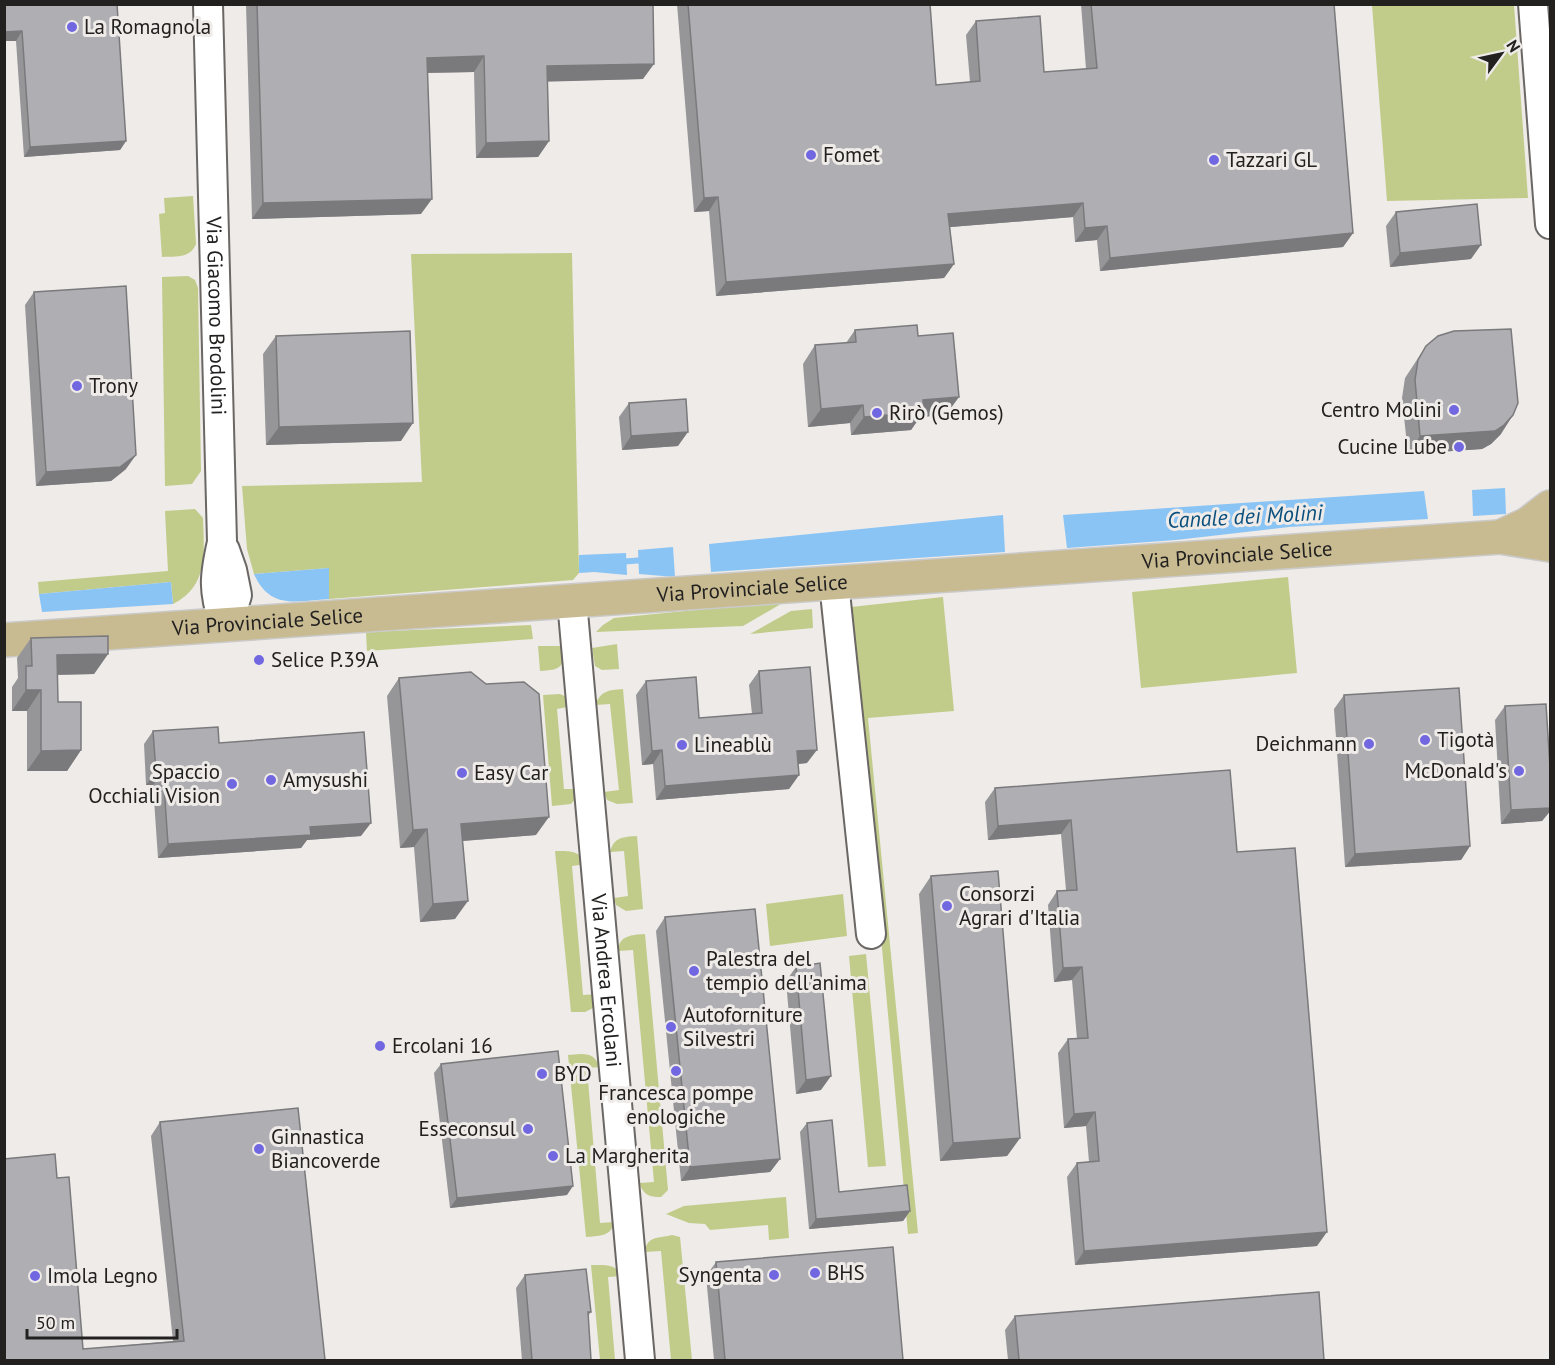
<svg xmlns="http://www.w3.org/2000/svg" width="1555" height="1365" font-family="'PT Sans',sans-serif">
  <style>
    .green { fill: #c1cc8a }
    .water { fill: #8ac4f5 }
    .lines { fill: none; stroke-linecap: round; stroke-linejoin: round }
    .stream { stroke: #8ac4f5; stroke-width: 6 }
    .minor-casing { stroke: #6a6764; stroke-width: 32 }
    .major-casing { stroke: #cacac9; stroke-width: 36 }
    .minor { stroke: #fff; stroke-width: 28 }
    .major { stroke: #c8ba91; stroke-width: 33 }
    .wall { fill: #969699 }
    .shaded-wall { fill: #7a7a7d }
    .building { fill: #afaeb2; stroke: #7a7a7d; stroke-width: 1.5 }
    .poi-dot { fill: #7167e1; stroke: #efebe8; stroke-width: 2 }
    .labels { text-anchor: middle; stroke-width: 6; stroke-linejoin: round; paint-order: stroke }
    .poi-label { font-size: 21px; fill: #222120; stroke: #efebe8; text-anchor: start }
    .street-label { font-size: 21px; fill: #222120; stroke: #efebe8 }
    .water-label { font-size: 22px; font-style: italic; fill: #0b4f7c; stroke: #efebe8 }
  </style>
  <rect width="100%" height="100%" fill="#efebe8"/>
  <g class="green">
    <polygon points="1372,5 1514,5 1528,198 1387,201"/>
    <path d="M193,196L196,244C190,259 176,256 162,257L159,214L165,213L164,198Z"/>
    <polygon points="572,253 579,573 573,580 329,599 329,568 254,574 247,549 242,486 422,482 411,254"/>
    <polygon points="188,276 195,280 198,288 201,471 192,484 165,486 162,277"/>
    <path d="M195,509L203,518C204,552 209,586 173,604L171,582L39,594L38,582L168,571L165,511Z"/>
    <polygon points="1288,577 1297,673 1141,688 1132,592"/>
    <polygon points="943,597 954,711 868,718 918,1233 908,1234 851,607"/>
    <polygon points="786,601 743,626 596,632 603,625 614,618"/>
    <polygon points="812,609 813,628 750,634 791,611"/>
    <polygon points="531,625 533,639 367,651 366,632"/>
    <polygon points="617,644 619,669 602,670 595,666 592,648"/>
    <path d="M538,646H563C565,667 561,670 540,671Z"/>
    <path d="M623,689L633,803L617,804L607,800L604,792L619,790L610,704L595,705C601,691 608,690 623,689Z"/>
    <polygon points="560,694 569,698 572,706 557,709 564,789 579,789 577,797 571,804 552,806 543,695"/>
    <path d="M637,836L643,909L626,911L616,905L614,898L628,896L624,851L610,852C614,837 623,837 637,836Z"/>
    <path d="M555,851C569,851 580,850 586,864L572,866L583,995L598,994L593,1008L585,1012H571Z"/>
    <polygon points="843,894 847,936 770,946 766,904"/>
    <path d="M645,934L668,1190L661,1197C649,1197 644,1195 639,1183L654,1182L633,950L618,951C619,935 632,935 645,934Z"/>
    <polygon points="866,954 886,1166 868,1167 849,956"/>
    <path d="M581,1054C592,1054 595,1057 600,1067L587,1068L600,1223L614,1222C612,1237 597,1236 586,1237L568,1055Z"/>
    <polygon points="786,1197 789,1238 769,1240 768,1225 710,1230 705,1224 689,1223 666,1214 684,1206"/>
    <path d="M672,1235L680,1237L692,1360H671L661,1251L644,1252C649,1235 656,1239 672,1235Z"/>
    <path d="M591,1265C604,1265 615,1263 622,1276L608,1277L615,1360H600Z"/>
  </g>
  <g class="water">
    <polygon points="1505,488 1506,514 1473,516 1472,490"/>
    <polygon points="1424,491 1428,519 1289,527 1176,540 1067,548 1063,515"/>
    <polygon points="1003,515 1005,552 711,572 709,544"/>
    <polygon points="673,547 675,577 639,574 638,550"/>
    <polygon points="626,553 627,575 594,572 579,573 579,555"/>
    <path d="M329,568V599C296,601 270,610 254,574Z"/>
    <polygon points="171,582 173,604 42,612 39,594"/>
  </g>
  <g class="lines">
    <polyline class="stream" points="619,562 644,560"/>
    <defs>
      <g id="minor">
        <path id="s1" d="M208,4L222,542C214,577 213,590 224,625"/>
        <polyline points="1533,4 1550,224"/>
        <polyline points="225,550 232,570 237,595 228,624"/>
        <polyline points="834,583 871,934"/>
        <path id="s2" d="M572,601L640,1360"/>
      </g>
      <g id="major">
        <polyline points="1500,537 1528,524 1550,507"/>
        <path id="s3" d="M4,640L1500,537L1550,545"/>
      </g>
    </defs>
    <use href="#minor" class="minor-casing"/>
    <use href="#major" class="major-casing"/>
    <use href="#minor" class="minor"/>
    <use href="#major" class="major"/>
  </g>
  <g class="wall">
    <polygon points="4,4 126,141 120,150 24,157 16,41 4,41"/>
    <polygon points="246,4 653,4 643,79 547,81 549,141 538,157 476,158 474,72 427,73 421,214 252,219"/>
    <polygon points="677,4 930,4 936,85 970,82 966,35 976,21 1044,72 1086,69 1081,4 1334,4 1353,233 1343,247 1100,271 1097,240 1075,242 1073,217 950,227 954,264 944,278 716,296 709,211 694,212"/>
    <polygon points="1396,212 1471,259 1390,267 1386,226"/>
    <polygon points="34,292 126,469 111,481 36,486 25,305"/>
    <polygon points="855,330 918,336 946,415 920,417 911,430 851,435 850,423 808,427 803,364 815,345 846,343"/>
    <polygon points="276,336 401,441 266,445 263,354"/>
    <polygon points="1426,346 1501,434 1491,444 1482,449 1408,454 1402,398 1405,378"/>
    <polygon points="629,403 678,446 622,450 619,417"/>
    <polygon points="31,638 108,654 94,674 57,675 58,702 81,750 67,771 27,771 27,711 12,711 12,687 18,678 17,658"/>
    <polygon points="759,671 807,763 798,764 799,775 789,789 656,800 653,764 642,765 636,695 646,681 699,718 752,714 749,685"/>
    <polygon points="399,678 486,684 536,835 463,841 455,919 420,922 414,847 400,848 387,696"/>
    <polygon points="1344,695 1470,846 1461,860 1345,867 1334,709"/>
    <polygon points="1505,706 1551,783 1551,810 1542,821 1501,824 1495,720"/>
    <polygon points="153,731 219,743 361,836 307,840 301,848 158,858 153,785 146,785 144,744"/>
    <polygon points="995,788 1237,852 1317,1246 1075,1265 1067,1177 1077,1163 1089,1162 1086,1126 1064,1128 1058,1053 1068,1039 1077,1039 1072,980 1054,982 1048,905 1057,891 1066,890 1061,834 988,840 985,802"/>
    <polygon points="931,876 1020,1138 1007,1156 940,1161 919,894"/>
    <polygon points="665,917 780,1159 770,1172 681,1181 656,931"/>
    <polygon points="796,967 821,1090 796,1094 786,981"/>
    <polygon points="441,1064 567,1195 450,1208 434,1073"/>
    <polygon points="160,1122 325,1360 4,1360 57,1178 83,1349 173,1341 151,1136"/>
    <polygon points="807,1123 839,1192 910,1211 903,1221 809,1229 800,1132"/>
    <polygon points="716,1262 903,1360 714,1360 706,1276"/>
    <polygon points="525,1275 591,1312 588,1316 591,1360 522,1360 516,1288"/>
    <polygon points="1015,1316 1324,1360 1008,1360 1005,1330"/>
  </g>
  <g class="shaded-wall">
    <polygon points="22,31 16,41 4,41 4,32"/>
    <polygon points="484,56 474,72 416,73 427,58"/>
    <polygon points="654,64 643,79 536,82 547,66"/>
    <polygon points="126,141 120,150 24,157 30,147"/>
    <polygon points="549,141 538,157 476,158 486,143"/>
    <polygon points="718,197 709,211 694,212 704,198"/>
    <polygon points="432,199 421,214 252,219 263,203"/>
    <polygon points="1083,203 1073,217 939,228 948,214"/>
    <polygon points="1107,226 1097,240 1075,242 1085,228"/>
    <polygon points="1353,233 1343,247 1100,271 1110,258"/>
    <polygon points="1481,245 1471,259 1390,267 1400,253"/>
    <polygon points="954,264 944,278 716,296 726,282"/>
    <polygon points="959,397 946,415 920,417 911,430 851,435 864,417 923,400"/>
    <polygon points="863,405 850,423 808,427 821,409"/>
    <polygon points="1513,415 1501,434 1491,444 1482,449 1408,454 1420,436"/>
    <polygon points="413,423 401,441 266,445 279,427"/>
    <polygon points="688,432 678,446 622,450 631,436"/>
    <polygon points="136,455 126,469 111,481 36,486 46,472"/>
    <polygon points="108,654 94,674 43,675 57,655"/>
    <polygon points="26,690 41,690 27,711 12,711"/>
    <polygon points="81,750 67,771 27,771 41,751"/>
    <polygon points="662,750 653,764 642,765 652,751"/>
    <polygon points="817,750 807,763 787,765 797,751"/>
    <polygon points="163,771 153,785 146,785 156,772"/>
    <polygon points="799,775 789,789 656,800 665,786"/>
    <polygon points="1551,808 1551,810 1542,821 1501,824 1511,810"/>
    <polygon points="549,817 536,835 449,842 461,824"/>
    <polygon points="1071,820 1061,834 988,840 998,826"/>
    <polygon points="371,823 361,836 307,840 301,848 158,858 168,844 310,827"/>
    <polygon points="427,829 414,847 400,848 413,830"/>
    <polygon points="1470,846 1461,860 1345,867 1355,854"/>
    <polygon points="468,901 455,919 420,922 433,904"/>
    <polygon points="1082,967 1072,980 1054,982 1063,968"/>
    <polygon points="831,1076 821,1090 796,1094 806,1080"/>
    <polygon points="1095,1112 1086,1126 1064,1128 1074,1114"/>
    <polygon points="1020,1138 1007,1156 940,1161 953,1143"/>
    <polygon points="780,1159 770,1172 681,1181 690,1167"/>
    <polygon points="573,1186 567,1195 450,1208 457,1198"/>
    <polygon points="910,1211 903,1221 809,1229 816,1219"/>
    <polygon points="1327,1232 1317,1246 1075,1265 1084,1251"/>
  </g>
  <g class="building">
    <polygon points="4,4 117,4 126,141 30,147 22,31 4,32"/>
    <polygon points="257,4 653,4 654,64 547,66 549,141 486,143 484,56 427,58 432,199 263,203"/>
    <polygon points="688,4 930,4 936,85 980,81 976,21 1040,16 1044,72 1097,68 1091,4 1334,4 1353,233 1110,258 1107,226 1085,228 1083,203 948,214 954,264 726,282 718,197 704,198"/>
    <polygon points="1477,204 1481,245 1400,253 1396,212"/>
    <polygon points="126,286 136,455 120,467 46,472 34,292"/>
    <polygon points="917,325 918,336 953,333 959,397 923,400 924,412 864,417 863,405 821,409 815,345 856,342 855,330"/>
    <polygon points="1511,329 1518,403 1513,415 1504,425 1495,431 1420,436 1415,380 1418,360 1426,346 1438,336 1454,331"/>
    <polygon points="410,331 413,423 279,427 276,336"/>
    <polygon points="686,399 688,432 631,436 629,403"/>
    <polygon points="108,636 108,654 57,655 58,702 81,702 81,750 41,751 41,690 26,690 26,666 32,666 31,638"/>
    <polygon points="810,667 817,750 797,751 799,775 665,786 662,750 652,751 646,681 696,677 699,718 762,713 759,671"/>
    <polygon points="471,672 486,684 524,682 539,694 549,817 461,824 468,901 433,904 427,829 413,830 399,678"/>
    <polygon points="1459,688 1470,846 1355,854 1344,695"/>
    <polygon points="1546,704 1551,783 1551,808 1511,810 1505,706"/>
    <polygon points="218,727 219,743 364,732 371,823 310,827 311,835 168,844 163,771 156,772 153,731"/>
    <polygon points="1230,770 1237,852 1295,848 1327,1232 1084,1251 1077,1163 1099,1161 1095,1112 1074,1114 1068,1039 1088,1038 1082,967 1063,968 1057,891 1077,890 1071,820 998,826 995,788"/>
    <polygon points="998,871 1020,1138 953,1143 931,876"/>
    <polygon points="755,909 780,1159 690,1167 665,917"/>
    <polygon points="820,963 831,1076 806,1080 796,967"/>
    <polygon points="558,1051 573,1186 457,1198 441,1064"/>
    <polygon points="298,1108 325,1360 4,1360 4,1159 55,1154 57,1178 69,1177 83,1349 184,1341 160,1122"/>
    <polygon points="832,1120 839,1192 907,1185 910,1211 816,1219 807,1123"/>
    <polygon points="893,1247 903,1360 725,1360 716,1262"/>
    <polygon points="586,1269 591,1312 588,1312 591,1360 532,1360 525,1275"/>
    <polygon points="1319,1292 1324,1360 1019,1360 1015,1316"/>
  </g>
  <g class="poi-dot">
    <circle cx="72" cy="27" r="6"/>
    <circle cx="811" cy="155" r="6"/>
    <circle cx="1214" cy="160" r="6"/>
    <circle cx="77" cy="386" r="6"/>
    <circle cx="1454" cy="410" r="6"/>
    <circle cx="877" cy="413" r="6"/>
    <circle cx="1459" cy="447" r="6"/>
    <circle cx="259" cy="660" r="6"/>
    <circle cx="1425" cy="740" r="6"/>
    <circle cx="1369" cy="744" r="6"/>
    <circle cx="682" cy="745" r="6"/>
    <circle cx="1519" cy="771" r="6"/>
    <circle cx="462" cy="773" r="6"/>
    <circle cx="271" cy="780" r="6"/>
    <circle cx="232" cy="784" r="6"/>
    <circle cx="947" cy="906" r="6"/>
    <circle cx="694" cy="971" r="6"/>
    <circle cx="671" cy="1027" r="6"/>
    <circle cx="380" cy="1046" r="6"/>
    <circle cx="676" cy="1071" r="6"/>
    <circle cx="542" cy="1074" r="6"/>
    <circle cx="528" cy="1129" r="6"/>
    <circle cx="259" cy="1149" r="6"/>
    <circle cx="553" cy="1156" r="6"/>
    <circle cx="815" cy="1273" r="6"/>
    <circle cx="774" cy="1275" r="6"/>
    <circle cx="35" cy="1276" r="6"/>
  </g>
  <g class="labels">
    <g class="poi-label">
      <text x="84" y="34">La Romagnola</text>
      <text x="823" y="162">Fomet</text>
      <text x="1226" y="167">Tazzari GL</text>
      <text x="89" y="393">Trony</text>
      <text x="1442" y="417" text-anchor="end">Centro Molini</text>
      <text x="889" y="420">Rirò (Gemos)</text>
      <text x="1447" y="454" text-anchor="end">Cucine Lube</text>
      <text x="271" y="667">Selice P.39A</text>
      <text x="1437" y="747">Tigotà</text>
      <text x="1357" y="751" text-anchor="end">Deichmann</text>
      <text x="694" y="752">Lineablù</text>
      <text x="1507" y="778" text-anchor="end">McDonald's</text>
      <text x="220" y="779" text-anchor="end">Spaccio<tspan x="220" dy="24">Occhiali Vision</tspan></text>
      <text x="474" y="780">Easy Car</text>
      <text x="283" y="787">Amysushi</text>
      <text x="959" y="901">Consorzi<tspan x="959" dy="24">Agrari d'Italia</tspan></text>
      <text x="706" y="966">Palestra del<tspan x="706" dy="24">tempio dell'anima</tspan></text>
      <text x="683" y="1022">Autoforniture<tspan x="683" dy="24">Silvestri</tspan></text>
      <text x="392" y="1053">Ercolani 16</text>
      <text x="554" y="1081">BYD</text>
      <text x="676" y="1100" text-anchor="middle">Francesca pompe<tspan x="676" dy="24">enologiche</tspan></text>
      <text x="516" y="1136" text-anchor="end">Esseconsul</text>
      <text x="271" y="1144">Ginnastica<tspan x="271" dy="24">Biancoverde</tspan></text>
      <text x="565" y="1163">La Margherita</text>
      <text x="827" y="1280">BHS</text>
      <text x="762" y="1282" text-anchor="end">Syngenta</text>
      <text x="47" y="1283">Imola Legno</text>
    </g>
    <g class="street-label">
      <text dy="7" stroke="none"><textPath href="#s1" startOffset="312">Via Giacomo Brodolini</textPath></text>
      <text dy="7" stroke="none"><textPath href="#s3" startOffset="1236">Via Provinciale Selice</textPath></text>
      <text dy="7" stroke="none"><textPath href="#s3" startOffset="750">Via Provinciale Selice</textPath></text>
      <text dy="7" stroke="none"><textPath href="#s3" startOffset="264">Via Provinciale Selice</textPath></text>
      <text dy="7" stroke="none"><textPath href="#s2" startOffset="381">Via Andrea Ercolani</textPath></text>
    </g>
    <g class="water-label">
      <text transform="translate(1245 516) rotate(-3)" y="8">Canale dei Molini</text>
    </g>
  </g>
  <rect width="1555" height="1365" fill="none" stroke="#222120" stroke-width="12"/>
  <g transform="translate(1501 54) rotate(57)" stroke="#efebe8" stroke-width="4.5" paint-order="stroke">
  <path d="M0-4.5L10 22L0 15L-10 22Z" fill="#222120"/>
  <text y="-9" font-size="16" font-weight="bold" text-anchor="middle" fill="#222120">N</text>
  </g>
  <path d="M27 1329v9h150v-9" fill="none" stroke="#222120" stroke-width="3"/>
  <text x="36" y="1329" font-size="18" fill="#222120" stroke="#efebe8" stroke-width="4.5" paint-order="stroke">50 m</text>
</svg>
